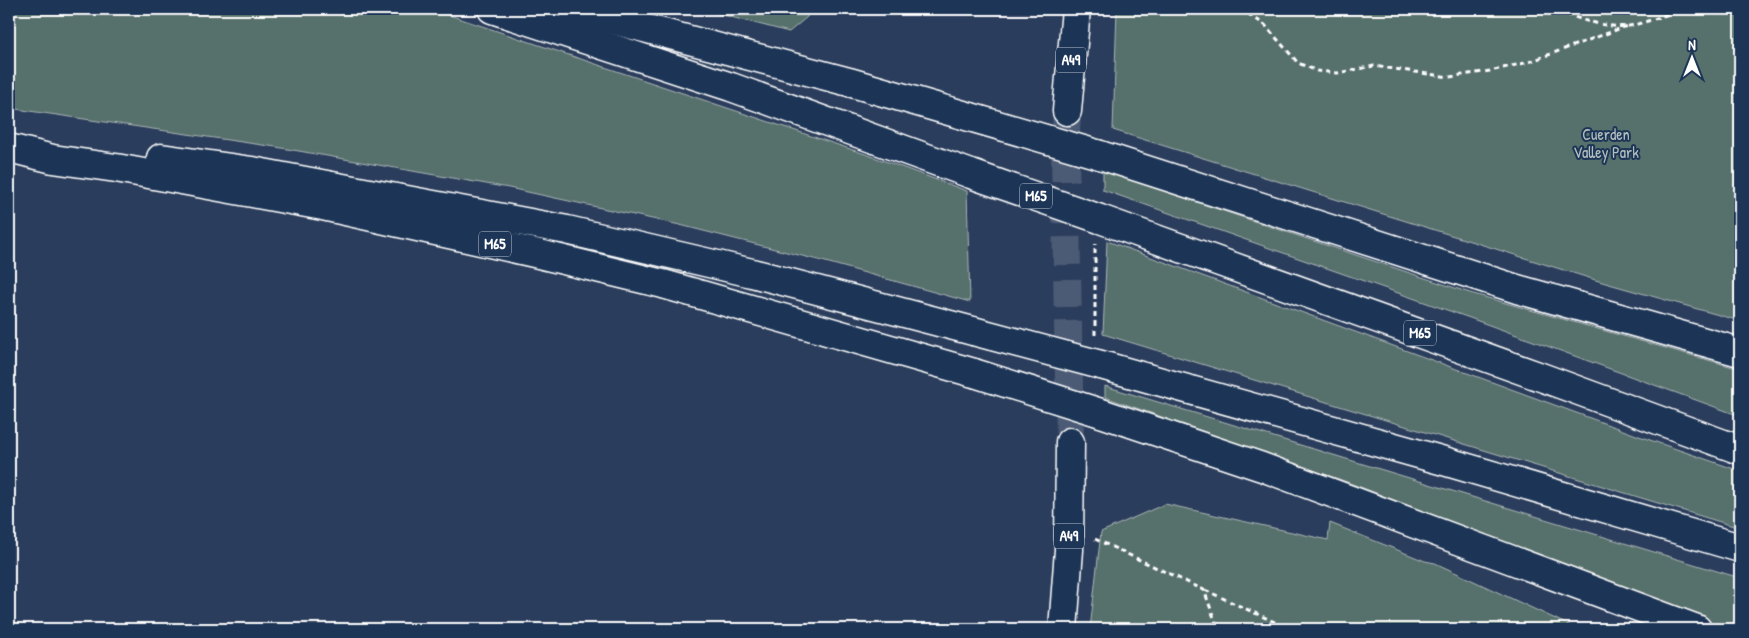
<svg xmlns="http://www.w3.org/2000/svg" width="1749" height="638" font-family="'Patrick Hand',sans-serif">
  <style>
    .green { fill: #57706c; stroke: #abb8b6 }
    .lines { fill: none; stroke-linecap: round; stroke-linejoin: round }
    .primary-tunnel { stroke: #4b5a74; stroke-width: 28; stroke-dasharray: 28 14; stroke-linecap: butt }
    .primary-casing { stroke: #fff; stroke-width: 31 }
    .motorway-casing { stroke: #fff; stroke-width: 31 }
    .path { stroke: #fff; stroke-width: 3; stroke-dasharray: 5 4; stroke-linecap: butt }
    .primary { stroke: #1d3557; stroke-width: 28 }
    .motorway { stroke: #1d3557; stroke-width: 28 }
    .motorway-bridge-casing { stroke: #fff; stroke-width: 31; stroke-linecap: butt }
    .motorway-bridge { stroke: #1d3557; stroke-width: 28 }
    .labels { text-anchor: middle; stroke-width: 4; stroke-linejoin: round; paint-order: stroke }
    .shield { fill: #1d3557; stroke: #bbc2cd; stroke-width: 1 }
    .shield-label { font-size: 15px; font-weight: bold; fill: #fff }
    .park-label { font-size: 16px; fill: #b3bfbd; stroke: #1d3557 }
  </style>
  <rect width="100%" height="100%" fill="#2b3d5c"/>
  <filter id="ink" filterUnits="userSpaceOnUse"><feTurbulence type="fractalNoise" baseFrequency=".02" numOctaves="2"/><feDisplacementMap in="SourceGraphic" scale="10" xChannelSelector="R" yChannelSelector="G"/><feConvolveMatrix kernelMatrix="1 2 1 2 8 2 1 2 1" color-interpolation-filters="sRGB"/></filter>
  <g filter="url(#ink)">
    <g class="green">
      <polygon points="11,9 431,9 871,156 967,191 970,302 822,261 680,225 509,188 276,147 9,108 9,16"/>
      <polygon points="700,9 810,9 807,17 789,32"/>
      <polygon points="1117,9 1740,9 1740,321 1602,282 1113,130"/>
      <polygon points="1103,171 1470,293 1740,369 1740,416 1467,317 1103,190"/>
      <polygon points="1107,241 1650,440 1740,471 1740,528 1103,334"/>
      <polygon points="1105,386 1740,578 1740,629 1724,629 1659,601 1347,482 1105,397"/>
      <polygon points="1165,504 1328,540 1330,523 1425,561 1435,563 1577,629 1090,629 1101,532"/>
    </g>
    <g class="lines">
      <polyline class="primary-tunnel" points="1067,111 1065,154 1070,442"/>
      <defs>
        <g id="primary">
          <polyline points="1067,111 1076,9"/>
          <polyline points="1063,629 1069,550 1070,442"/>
        </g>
        <g id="motorway">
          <polyline points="492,9 731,87 971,174"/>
          <polyline points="572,9 849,82 970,117"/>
          <polyline points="9,148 53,159 116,168 323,206 539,254 663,284 974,373"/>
          <polyline points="1100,155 1517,289 1740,352"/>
          <polyline points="161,158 252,171 567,230 752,273 973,331"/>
          <polyline points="1100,219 1541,377 1740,450"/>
          <polyline points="1101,365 1444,461 1740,548"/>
          <polyline points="1101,413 1262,467 1697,629"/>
        </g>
      </defs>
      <use href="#primary" class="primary-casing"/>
      <use href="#motorway" class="motorway-casing"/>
      <g class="path">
        <polyline points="1241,9 1265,25 1298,63 1317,71 1338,73 1374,66 1449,77 1490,71 1529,62 1627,26"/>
        <path d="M1559,9C1571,19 1613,29 1629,26C1648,22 1667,14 1685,9"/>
        <polyline points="1095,335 1095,244"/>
        <polyline points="1095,539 1204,590 1217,626"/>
        <polyline points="1205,590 1290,629"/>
      </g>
      <use href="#primary" class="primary"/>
      <use href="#motorway" class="motorway"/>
      <defs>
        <g id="motorway-bridge">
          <polyline points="970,117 1100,155"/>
          <polyline points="971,174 1100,219"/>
          <polyline points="973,331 1101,365"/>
          <polyline points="974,373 1101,413"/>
        </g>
      </defs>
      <use href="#motorway-bridge" class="motorway-bridge-casing"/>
      <use href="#motorway-bridge" class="motorway-bridge"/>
    </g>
  </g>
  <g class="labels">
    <g class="shield">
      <rect x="1056" y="47.5" width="30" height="25" rx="4"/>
      <rect x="1020" y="183.5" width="32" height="25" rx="4"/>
      <rect x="479" y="231.5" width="32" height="25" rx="4"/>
      <rect x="1404" y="320.5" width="32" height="25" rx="4"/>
      <rect x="1054" y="523.5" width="30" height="25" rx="4"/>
    </g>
    <g class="shield-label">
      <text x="1071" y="65">A49</text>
      <text x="1036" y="201">M65</text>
      <text x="495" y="249">M65</text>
      <text x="1420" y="338">M65</text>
      <text x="1069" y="541">A49</text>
    </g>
    <g class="park-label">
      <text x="1606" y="140">Cuerden<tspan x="1606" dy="18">Valley Park</tspan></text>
    </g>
  </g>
  <rect width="1749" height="638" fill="none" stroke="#1d3557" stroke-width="30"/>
  <rect x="15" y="15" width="1719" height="608" fill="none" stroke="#fff" stroke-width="2" filter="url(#ink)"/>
  <g transform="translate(1692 58)" stroke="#1d3557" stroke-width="4" paint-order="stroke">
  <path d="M0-4L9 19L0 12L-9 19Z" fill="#ffffff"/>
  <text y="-8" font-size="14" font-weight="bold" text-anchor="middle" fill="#ffffff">N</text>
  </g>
</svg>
